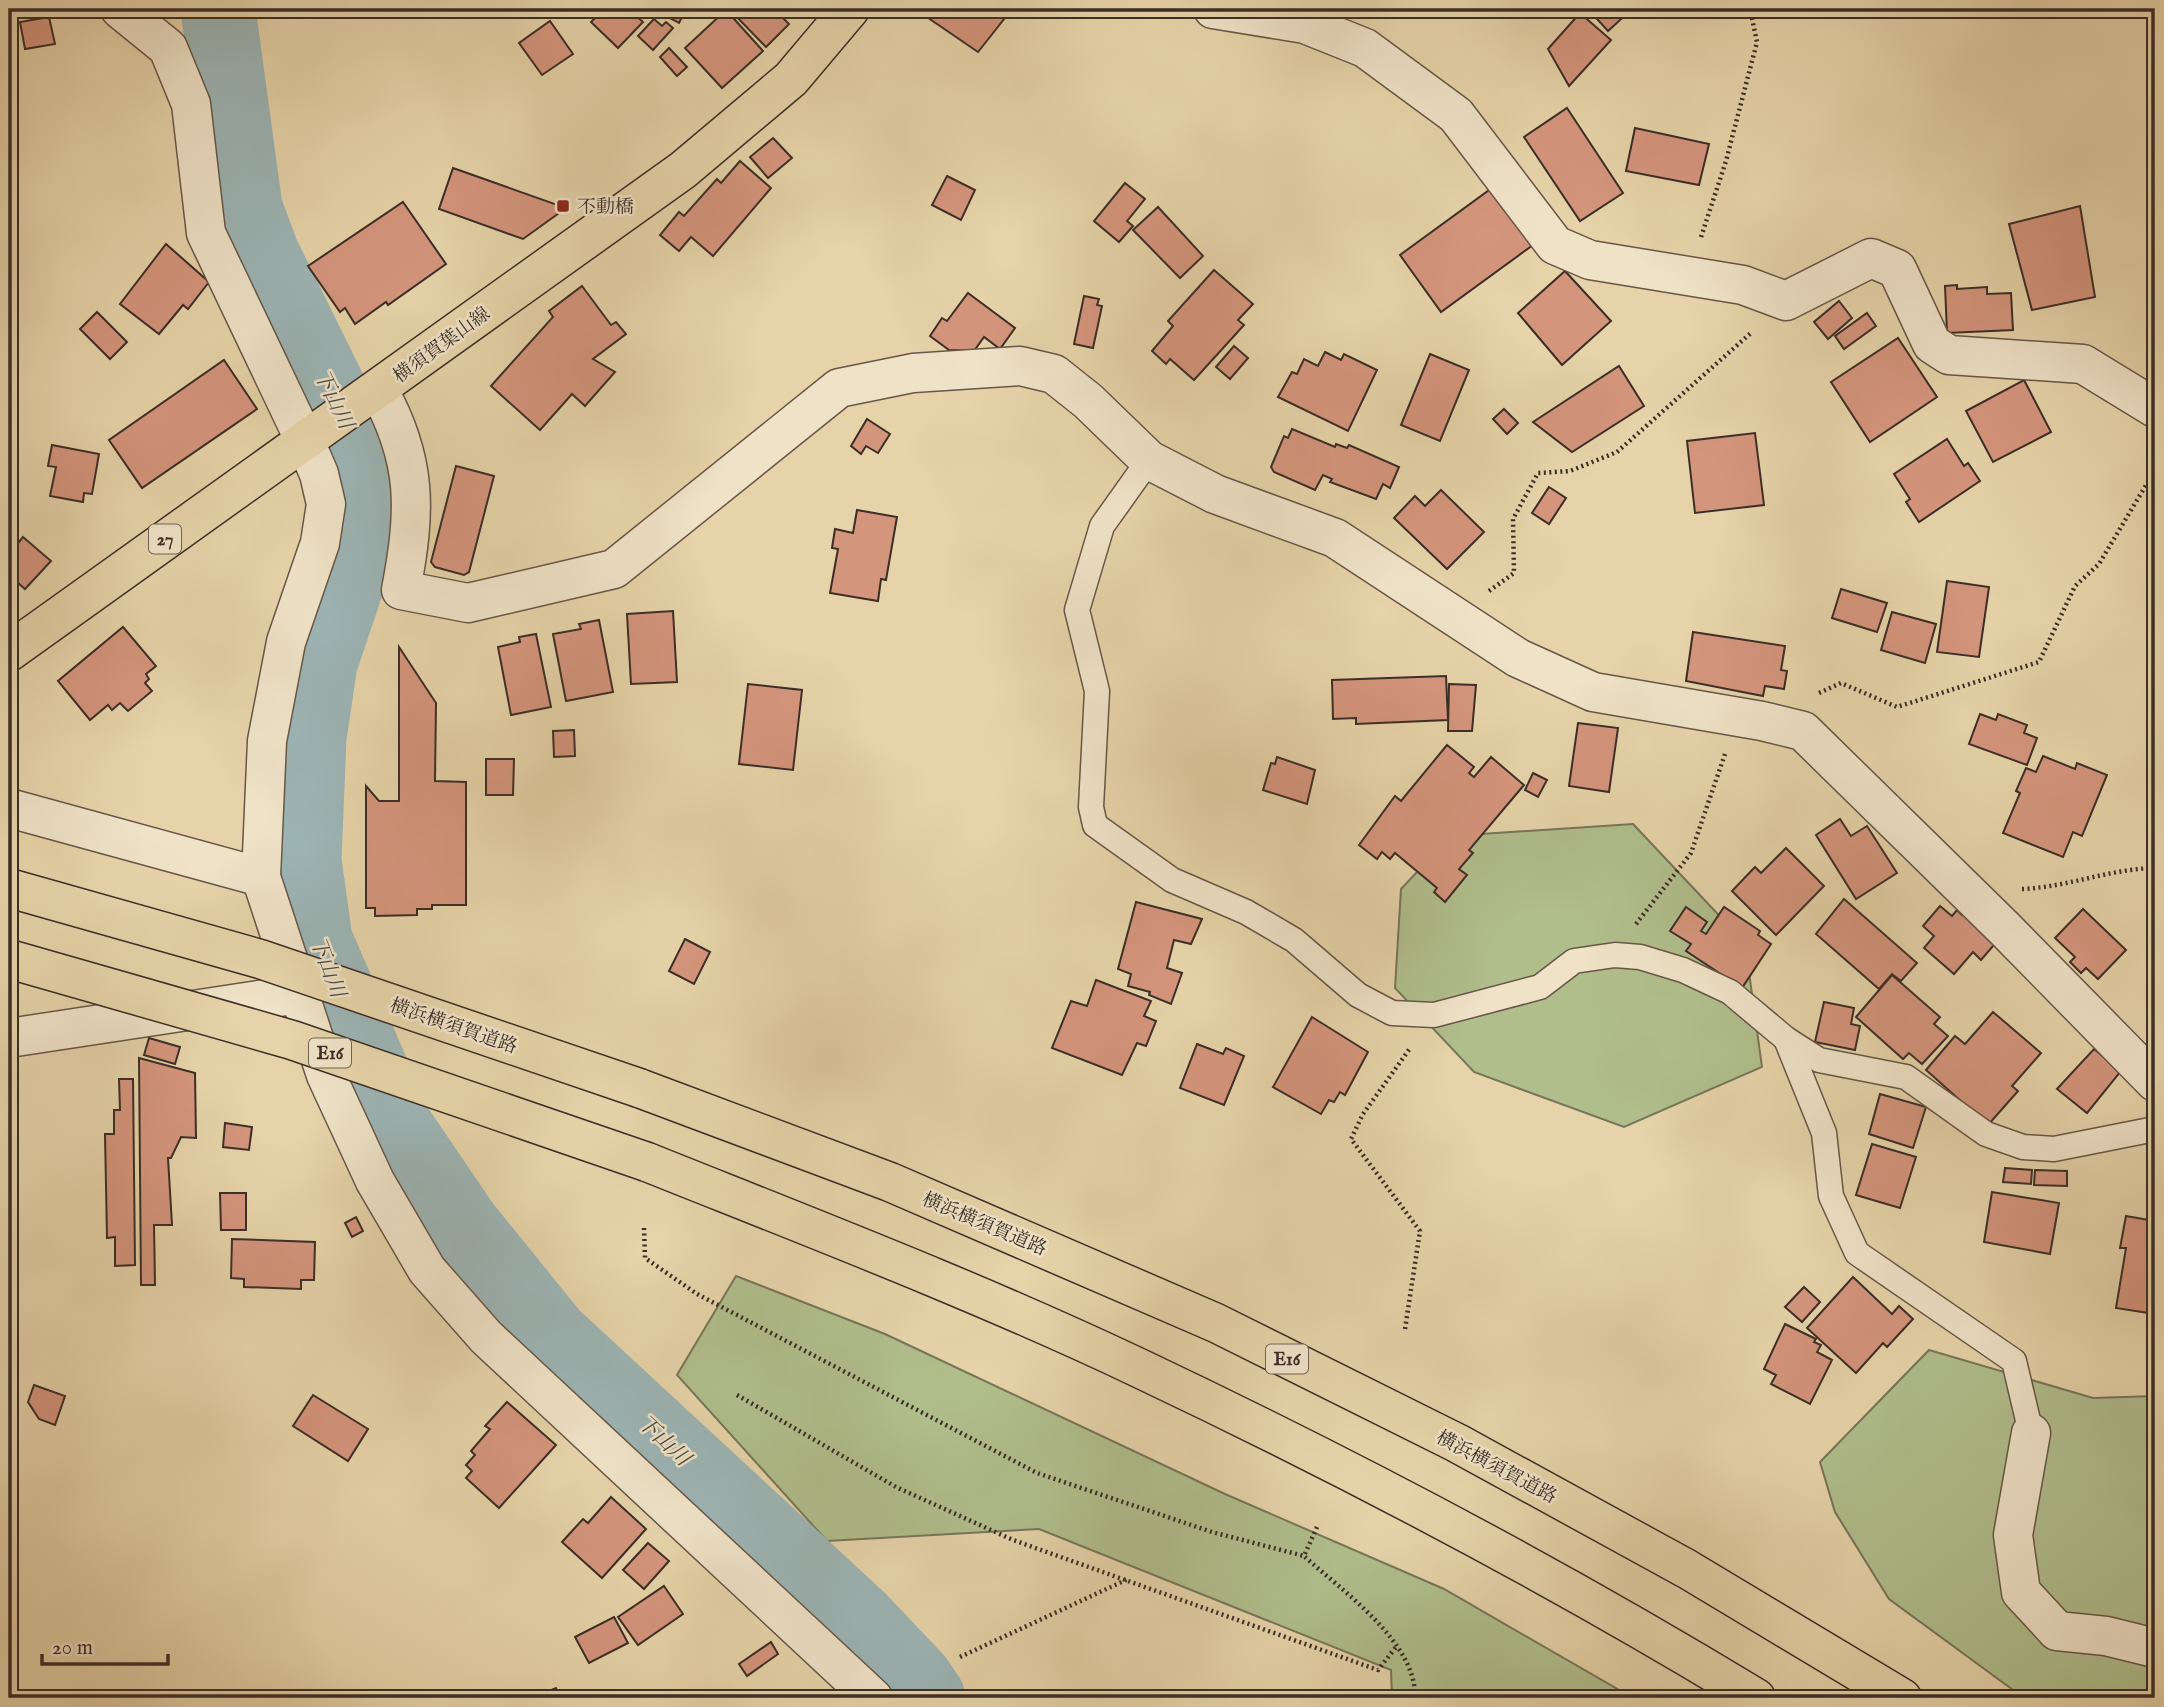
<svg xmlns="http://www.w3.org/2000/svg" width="2164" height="1707" font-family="'IM FELL English','Noto Serif JP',serif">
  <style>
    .green { fill: #b0be8c; stroke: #76765a; stroke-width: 2 }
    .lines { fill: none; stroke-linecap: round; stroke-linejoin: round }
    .river { stroke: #9cb4b4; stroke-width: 75 }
    .building { fill: #d4957d; stroke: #3b2e27; stroke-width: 2 }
    .service-casing { stroke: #665748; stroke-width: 27 }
    .minor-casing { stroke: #665748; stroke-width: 41 }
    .primary-casing { stroke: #3b2e27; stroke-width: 41 }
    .motorway-casing { stroke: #3b2e27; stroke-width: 41 }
    .path { stroke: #3b2e27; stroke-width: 4.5; stroke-dasharray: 2 3.5; stroke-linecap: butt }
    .service { stroke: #efe2c7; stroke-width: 24 }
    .minor { stroke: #efe2c7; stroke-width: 38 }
    .primary { stroke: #e6d3a9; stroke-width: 38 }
    .motorway { stroke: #e6d3a9; stroke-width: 38 }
    .motorway-bridge-casing { stroke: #3b2e27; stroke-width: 41; stroke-linecap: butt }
    .motorway-bridge { stroke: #e6d3a9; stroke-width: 38 }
    .poi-dot { fill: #8f2418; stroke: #efe2c7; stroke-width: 2.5 }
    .labels { text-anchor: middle; stroke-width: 5; stroke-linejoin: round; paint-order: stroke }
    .shield { fill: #efe2c7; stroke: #716457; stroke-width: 2 }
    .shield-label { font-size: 18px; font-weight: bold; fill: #3b2e27 }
    .poi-label { font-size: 19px; fill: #3b2e27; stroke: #efe2c7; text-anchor: start }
    .street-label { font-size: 19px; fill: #3b2e27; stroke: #efe2c7 }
    .water-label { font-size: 21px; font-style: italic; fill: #4e4943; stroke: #efe2c7 }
  </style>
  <rect width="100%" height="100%" fill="#e6d3a9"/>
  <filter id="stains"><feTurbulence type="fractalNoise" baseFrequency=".00286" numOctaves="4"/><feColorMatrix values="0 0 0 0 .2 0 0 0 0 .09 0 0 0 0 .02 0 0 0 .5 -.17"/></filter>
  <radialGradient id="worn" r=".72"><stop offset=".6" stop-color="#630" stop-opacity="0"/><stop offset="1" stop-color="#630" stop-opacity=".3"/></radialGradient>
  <g class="green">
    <polygon points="1633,824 1745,943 1762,1067 1624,1127 1474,1072 1395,988 1401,889 1451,836"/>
    <polygon points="736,1276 885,1334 1225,1494 1444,1589 1633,1698 1392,1698 1391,1670 1039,1529 827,1541 677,1375"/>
    <polygon points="1929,1350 2093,1398 2155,1396 2155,1698 2024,1698 1889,1599 1835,1512 1820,1462"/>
  </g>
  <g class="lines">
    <polyline class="river" points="218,9 245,208 262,254 365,463 368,495 361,541 320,663 309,737 304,861 315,940 395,1126 463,1226 552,1336 859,1620 916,1680 928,1698"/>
  </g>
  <g class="building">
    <polygon points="604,9 629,9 643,22 618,48 591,22"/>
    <polygon points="653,9 686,9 679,23"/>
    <polygon points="729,9 774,9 789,24 766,47"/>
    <polygon points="924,9 1012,9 978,52 921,13"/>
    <polygon points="1588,9 1632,9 1608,31"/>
    <polygon points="726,10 763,51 722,88 685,48"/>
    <polygon points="1580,13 1611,40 1569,86 1548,49"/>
    <polygon points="49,17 55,44 25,49 20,22"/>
    <polygon points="654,19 662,26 666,22 673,28 653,50 638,36"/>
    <polygon points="550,21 573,54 542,75 519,43"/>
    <polygon points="669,48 687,67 677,76 660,57"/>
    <polygon points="1567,108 1623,193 1580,221 1524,137"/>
    <polygon points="1635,128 1709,144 1699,185 1626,171"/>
    <polygon points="773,138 792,158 768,178 750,157"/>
    <polygon points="740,161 771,188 713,256 691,237 679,251 660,235 679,212 684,216 717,179 721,183"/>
    <polygon points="453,168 566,208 523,239 439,209"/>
    <polygon points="947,176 975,190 961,220 932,205"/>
    <polygon points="1125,183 1145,199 1127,221 1133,226 1119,242 1094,221"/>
    <polygon points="1492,188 1533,245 1441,312 1400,255"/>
    <polygon points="403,202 446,264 388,305 386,302 355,324 345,308 340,312 308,266"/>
    <polygon points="2080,206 2095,297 2032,310 2009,224"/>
    <polygon points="1158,207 1203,256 1180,278 1133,230"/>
    <polygon points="166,244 209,282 188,309 183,305 159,334 120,304"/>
    <polygon points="1214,270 1253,304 1238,320 1244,325 1194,380 1170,359 1166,364 1152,351 1173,326 1168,321"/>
    <polygon points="1565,271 1611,321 1562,365 1518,313"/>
    <polygon points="1957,285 1957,289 1987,287 1987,294 2011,293 2013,330 1947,333 1945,286"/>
    <polygon points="582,286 611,325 616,322 626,334 593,359 615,372 585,406 572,394 540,430 491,386 553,317 549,311"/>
    <polygon points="968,293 1015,328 1000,349 984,337 974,351 949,350 930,336 942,318 947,321"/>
    <polygon points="1084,296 1099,299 1097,305 1102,306 1093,348 1074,344"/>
    <polygon points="1839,301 1852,318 1828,339 1814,322"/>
    <polygon points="97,312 127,342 110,359 80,329"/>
    <polygon points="1867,313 1876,326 1844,349 1835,336"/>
    <polygon points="1898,338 1937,397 1870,442 1831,382"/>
    <polygon points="1234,346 1248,358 1230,379 1216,367"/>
    <polygon points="1325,352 1341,360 1344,354 1377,370 1348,431 1278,397 1292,372 1297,374 1304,359 1318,366"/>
    <polygon points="1430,354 1469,370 1440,441 1401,425"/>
    <polygon points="224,360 257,409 142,488 109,440"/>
    <polygon points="1619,366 1644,406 1572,452 1533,422"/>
    <polygon points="2024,380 2051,432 1993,462 1966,411"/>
    <polygon points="1504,409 1518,423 1507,434 1493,419"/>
    <polygon points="867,419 890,434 878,453 866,446 861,454 851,446"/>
    <polygon points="1292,429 1335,447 1336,444 1347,448 1349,445 1399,467 1390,488 1383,484 1376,499 1330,482 1332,479 1323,475 1315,490 1274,472 1271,467 1284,436 1288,438"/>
    <polygon points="1755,433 1764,505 1695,513 1687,441"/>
    <polygon points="1947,439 1964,466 1968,463 1980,481 1919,522 1906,502 1910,499 1894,474"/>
    <polygon points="52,445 99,454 92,494 84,493 83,502 50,496 56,467 48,466"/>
    <polygon points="456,466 494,476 469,572 464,575 435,567 431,562"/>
    <polygon points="1549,487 1566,498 1549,524 1532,513"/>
    <polygon points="1441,490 1484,532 1447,569 1394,518 1415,496 1425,506"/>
    <polygon points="857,510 897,517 886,580 881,579 878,601 830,593 838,549 832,548 835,529 853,533"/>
    <polygon points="23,537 51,561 25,589 9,575 9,554"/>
    <polygon points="1947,581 1989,587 1979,657 1937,652"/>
    <polygon points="1841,589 1887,603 1877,632 1832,618"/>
    <polygon points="673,611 677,682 631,684 627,614"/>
    <polygon points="1892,612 1936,624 1925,663 1881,650"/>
    <polygon points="599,620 613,692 566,701 553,634 581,629 579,624"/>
    <polygon points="123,627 156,666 146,674 149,679 145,683 152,691 128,711 120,703 112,710 108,705 90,720 58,681"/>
    <polygon points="1693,632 1785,646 1781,670 1787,671 1784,689 1765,686 1763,696 1686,681"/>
    <polygon points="536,634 551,707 511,715 498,647 520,642 519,637"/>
    <polygon points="399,647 436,703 435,781 466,782 466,905 432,905 432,909 417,909 417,915 375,916 375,908 366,908 366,786 379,801 399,801"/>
    <polygon points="1446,676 1448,720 1356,724 1356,718 1333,719 1332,680"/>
    <polygon points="748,684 802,690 793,770 739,764"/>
    <polygon points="1449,684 1476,685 1472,731 1448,731"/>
    <polygon points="1980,714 1996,720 1998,714 2027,725 2024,733 2037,738 2027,765 1969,744"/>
    <polygon points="1578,723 1618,728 1609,792 1569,786"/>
    <polygon points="574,730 575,756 554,757 553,731"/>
    <polygon points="1447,745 1474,767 1469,773 1474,777 1491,757 1524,785 1469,850 1473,853 1459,869 1467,875 1445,902 1434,892 1437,888 1395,853 1390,859 1382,852 1377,859 1359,845 1395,796 1401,801"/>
    <polygon points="2043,756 2075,769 2077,763 2107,775 2082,836 2073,832 2063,857 2003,833 2020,793 2016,791 2026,768 2036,772"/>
    <polygon points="1277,757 1315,770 1307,804 1263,790 1271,763 1275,764"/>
    <polygon points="486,759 514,759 513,795 486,795"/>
    <polygon points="1533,773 1547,780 1538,797 1525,790"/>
    <polygon points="1840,819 1851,836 1867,826 1897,873 1856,899 1816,835"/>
    <polygon points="1786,848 1824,886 1776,935 1732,891 1755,867 1761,873"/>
    <polygon points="1844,899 1917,963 1901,981 1892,974 1879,989 1816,934"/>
    <polygon points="1136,902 1202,919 1191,944 1174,940 1167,968 1182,973 1171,1004 1149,995 1150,992 1128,986 1131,974 1118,969"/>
    <polygon points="1940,906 1952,916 1957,910 1962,915 1966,909 1999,939 1981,960 1973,952 1954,974 1924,948 1934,936 1923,926"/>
    <polygon points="1686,907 1707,922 1701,931 1706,934 1724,907 1760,931 1758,935 1771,944 1742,988 1686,951 1691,944 1670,931"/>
    <polygon points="2083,909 2126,950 2098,979 2086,968 2081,973 2070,962 2075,957 2055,938"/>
    <polygon points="685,939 710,952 694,984 669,971"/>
    <polygon points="1892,975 1940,1017 1934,1024 1948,1036 1922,1064 1909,1053 1903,1059 1856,1017"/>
    <polygon points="1096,980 1151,1001 1144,1016 1156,1021 1146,1046 1137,1043 1122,1075 1052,1048 1071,1001 1087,1006"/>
    <polygon points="1824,1002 1854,1008 1851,1024 1860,1026 1855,1050 1815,1042"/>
    <polygon points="1993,1012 2041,1053 2012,1086 2018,1091 1988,1125 1926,1070 1955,1036 1965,1044"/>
    <polygon points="1312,1017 1368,1052 1345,1095 1340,1092 1334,1102 1329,1100 1321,1114 1273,1087"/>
    <polygon points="149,1038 180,1047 175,1064 144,1055"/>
    <polygon points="1197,1044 1223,1054 1226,1048 1244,1056 1224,1105 1180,1088"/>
    <polygon points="2094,1049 2121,1071 2087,1113 2057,1089"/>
    <polygon points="139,1058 195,1073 196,1138 181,1137 171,1158 168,1158 172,1225 154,1225 155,1285 141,1285"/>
    <polygon points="119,1079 133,1079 135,1265 115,1266 115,1237 107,1238 105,1134 114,1134 114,1110 120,1110"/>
    <polygon points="1880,1094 1926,1107 1913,1148 1869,1134"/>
    <polygon points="225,1123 252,1127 249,1150 223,1147"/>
    <polygon points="1872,1144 1916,1157 1900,1208 1856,1195"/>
    <polygon points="2005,1168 2032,1170 2031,1184 2003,1182"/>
    <polygon points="2035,1170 2067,1171 2067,1186 2034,1185"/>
    <polygon points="1992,1192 2059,1203 2050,1254 1984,1242"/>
    <polygon points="220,1193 246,1193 246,1230 221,1230"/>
    <polygon points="2126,1216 2155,1221 2155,1314 2116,1308 2126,1248 2120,1248"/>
    <polygon points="356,1217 363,1231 352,1237 345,1223"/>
    <polygon points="232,1239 315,1242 314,1280 301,1280 301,1289 244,1287 244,1279 231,1278"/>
    <polygon points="1853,1277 1892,1314 1899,1306 1913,1319 1887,1347 1883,1343 1856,1373 1807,1328"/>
    <polygon points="1804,1287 1820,1302 1802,1322 1785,1307"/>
    <polygon points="1785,1324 1816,1339 1814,1342 1821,1345 1817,1352 1832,1360 1810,1404 1771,1384 1776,1375 1764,1369"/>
    <polygon points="34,1385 65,1396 55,1425 39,1419 28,1402"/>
    <polygon points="313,1395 368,1429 348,1461 293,1426"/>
    <polygon points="507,1402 556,1445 499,1508 466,1478 472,1471 466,1465 475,1455 471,1451 490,1429 485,1426"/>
    <polygon points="611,1497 646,1529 602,1578 562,1542 583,1519 588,1523"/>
    <polygon points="648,1543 669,1561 644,1589 623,1570"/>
    <polygon points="664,1586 683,1614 638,1645 618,1617"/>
    <polygon points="614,1617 628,1643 589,1663 575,1637"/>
    <polygon points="771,1642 778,1654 747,1676 739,1664"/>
    <polygon points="556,1688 560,1698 532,1698"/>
  </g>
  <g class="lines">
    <defs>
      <g id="service">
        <polyline points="1149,460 1102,526 1077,610 1097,691 1091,807 1095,825 1172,880 1246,912 1294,940 1358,995 1392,1013 1434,1015 1540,987 1574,961 1615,955 1640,957 1683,970 1730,992 1786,1039 1819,1060 1906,1077 1986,1134 2023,1147 2054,1149 2155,1129"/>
        <polyline points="1786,1039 1824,1133 1831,1196 1857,1253 2014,1361 2031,1433"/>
      </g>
      <g id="minor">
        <polyline points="120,9 168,48 191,104 206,233 304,439 319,474 326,504 320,543 286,642 267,741 261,877 326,1075 375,1181 427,1270 486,1337 873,1698"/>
        <polyline points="1213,9 1305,24 1365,48 1456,115 1555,245 1590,260 1743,285 1786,301 1871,258 1897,269 1932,344 1949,355 2083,364 2155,408"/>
        <path d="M378,389C418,461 416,511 401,590L468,603L614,569L839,388L913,373L1020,366L1054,374L1088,401L1149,460L1215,494L1335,538L1518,658L1593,692L1762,721L1803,731L2005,929L2155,1082"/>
        <polyline points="9,808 261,877"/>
        <polyline points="9,1038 299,994"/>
        <polyline points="2031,1433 2013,1535 2021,1592 2057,1631 2106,1636 2155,1648"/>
      </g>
      <polyline id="primary" points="9,652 683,170 791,79 850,9"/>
      <g id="motorway">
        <polyline points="639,1088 890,1182 1216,1323 1457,1443 1687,1569 1902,1698"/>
        <path d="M647,1162C812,1228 979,1292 1139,1368C1350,1468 1557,1577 1756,1698"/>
      </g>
    </defs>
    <use href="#service" class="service-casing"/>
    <use href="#minor" class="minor-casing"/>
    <use href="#primary" class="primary-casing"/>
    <use href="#motorway" class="motorway-casing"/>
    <g class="path">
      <polyline points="1701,237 1726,161 1757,42 1750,9"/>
      <polyline points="1489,591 1514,573 1513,519 1538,473 1570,471 1617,452 1752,332"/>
      <polyline points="1819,693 1841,683 1897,707 2039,662 2075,586 2099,564 2155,470"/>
      <path d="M2022,889C2068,887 2109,869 2155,868"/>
      <polyline points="1636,924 1691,853 1725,754"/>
      <polyline points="644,1228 645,1258 697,1294 1037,1473 1212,1532 1304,1556"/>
      <polyline points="1405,1329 1420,1231 1351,1139 1363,1114 1411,1047"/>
      <polyline points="737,1395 896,1487 1013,1540 1378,1670 1396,1647"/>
      <path d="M1317,1527L1304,1556C1342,1591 1417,1642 1415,1698"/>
      <polyline points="960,1657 1128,1579"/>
    </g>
    <use href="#service" class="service"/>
    <use href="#minor" class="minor"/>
    <use href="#primary" class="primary"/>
    <use href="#motorway" class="motorway"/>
    <defs>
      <g id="motorway-bridge">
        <polyline points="9,888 260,959 639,1088"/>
        <polyline points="9,959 292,1040 647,1162"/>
      </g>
    </defs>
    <use href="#motorway-bridge" class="motorway-bridge-casing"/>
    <use href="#motorway-bridge" class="motorway-bridge"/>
  </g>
  <rect class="poi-dot" x="556" y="199" width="14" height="14" rx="3.5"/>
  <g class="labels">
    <g class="shield">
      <rect x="149" y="524.5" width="32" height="29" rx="5"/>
      <rect x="309" y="1038.5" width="42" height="29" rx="5"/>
      <rect x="1266" y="1344.5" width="42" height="29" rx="5"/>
    </g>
    <g class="shield-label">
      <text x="165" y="545">27</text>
      <text x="330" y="1059">E16</text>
      <text x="1287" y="1365">E16</text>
    </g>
    <g class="poi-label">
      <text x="577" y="213">不動橋</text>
    </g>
    <g class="street-label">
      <text transform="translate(441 344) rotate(-36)" y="7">横須賀葉山線</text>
      <text transform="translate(454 1025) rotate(19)" y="7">横浜横須賀道路</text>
      <text transform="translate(985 1223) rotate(23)" y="7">横浜横須賀道路</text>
      <text transform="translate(1497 1466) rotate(28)" y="7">横浜横須賀道路</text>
    </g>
    <g class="water-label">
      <text transform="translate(334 399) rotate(64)" y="7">下山川</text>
      <text transform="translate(328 967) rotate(69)" y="7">下山川</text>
      <text transform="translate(664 1440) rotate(43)" y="7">下山川</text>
    </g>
  </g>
  <rect width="2164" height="1707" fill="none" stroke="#e6d3a9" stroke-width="35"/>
  <rect x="10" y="10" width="2143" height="1686" fill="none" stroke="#3b2e27" stroke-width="3.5"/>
  <rect x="18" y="18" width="2129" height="1672" fill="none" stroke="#3b2e27" stroke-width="2"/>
  <path d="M42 1654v10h126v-10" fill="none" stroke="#3b2e27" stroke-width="3.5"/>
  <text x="52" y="1654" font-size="21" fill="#3b2e27" stroke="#efe2c7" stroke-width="5" paint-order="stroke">20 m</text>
  <rect width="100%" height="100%" filter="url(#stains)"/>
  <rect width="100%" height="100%" fill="url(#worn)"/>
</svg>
